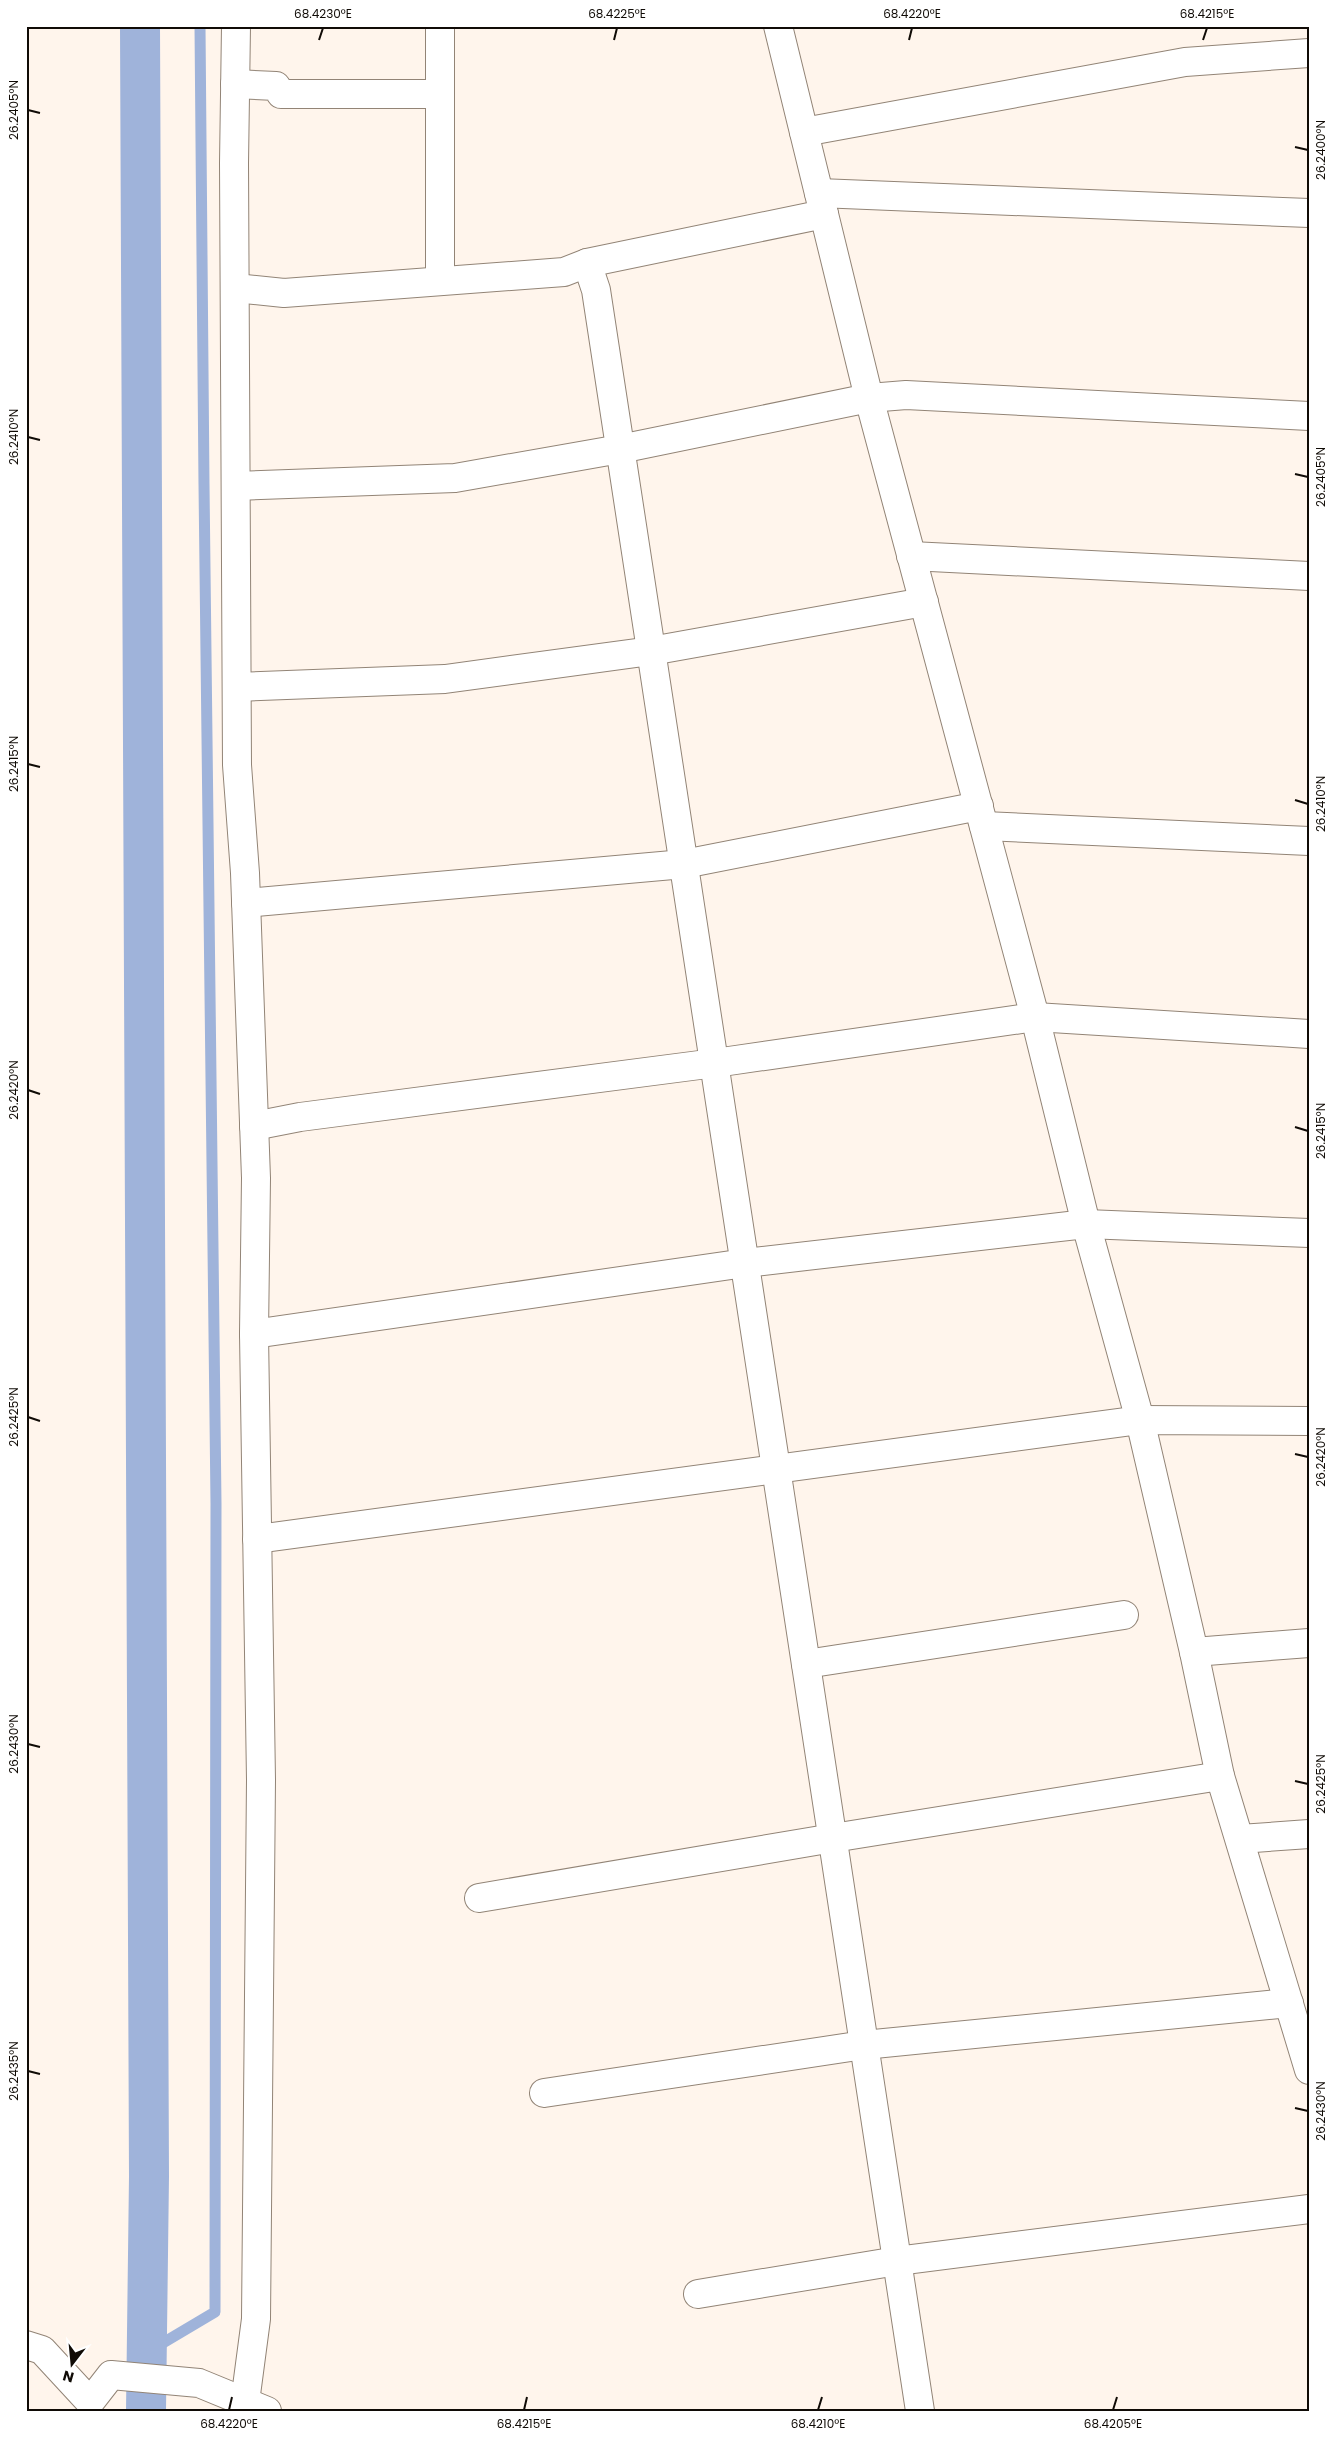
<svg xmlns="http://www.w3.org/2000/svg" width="1335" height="2437" font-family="Poppins,sans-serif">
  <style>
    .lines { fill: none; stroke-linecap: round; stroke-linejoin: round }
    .stream { stroke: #9fb3da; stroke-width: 11 }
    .canal { stroke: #9fb3da; stroke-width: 40 }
    .street-casing { stroke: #928476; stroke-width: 30 }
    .secondary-casing { stroke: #928476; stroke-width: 30 }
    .street { stroke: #fff; stroke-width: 28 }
    .secondary { stroke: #fff; stroke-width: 28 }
    .ticks { fill: none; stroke: #100b06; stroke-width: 2 }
    .neatline { fill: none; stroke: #100b06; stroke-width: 2 }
    .ticks-label { font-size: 12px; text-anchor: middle; fill: #100b06 }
  </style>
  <rect width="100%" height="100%" fill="#fff5ec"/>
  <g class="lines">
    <polyline class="stream" points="146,2353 215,2312 216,1503 204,484 200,26"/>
    <polyline class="canal" points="140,26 149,2176 146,2411"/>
    <defs>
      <g id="street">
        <polyline points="236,26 234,163 237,765 245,873 256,1178 254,1334 261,1780 256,2319 245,2402"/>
        <polyline points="440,26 440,281"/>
        <polyline points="235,84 276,86 281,94 440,94"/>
        <polyline points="804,132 1185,62 1309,53"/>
        <polyline points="819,193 1309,213"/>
        <polyline points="587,263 596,290 920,2411"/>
        <polyline points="235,288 284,293 564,272 587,263 824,214"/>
        <polyline points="236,486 455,478 620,449 869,398 906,395 1309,416"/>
        <polyline points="911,556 1309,576"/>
        <polyline points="237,687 445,679 651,651 924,602"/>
        <polyline points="984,826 1309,841"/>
        <polyline points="246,903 684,864 979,806"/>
        <polyline points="254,1126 300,1117 715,1063 1035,1017 1309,1034"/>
        <polyline points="254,1334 745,1263 1086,1224 1309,1233"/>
        <polyline points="257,1539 1140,1420 1309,1421"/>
        <polyline points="1194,1652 1309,1643"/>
        <polyline points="806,1664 1124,1615"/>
        <polyline points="1240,1839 1309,1834"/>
        <polyline points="479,1898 833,1838 1220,1776"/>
        <polyline points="544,2093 864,2045 1289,2003"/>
        <polyline points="698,2294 897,2261 1309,2209"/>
      </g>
      <g id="secondary">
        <polyline points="778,26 869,398 1035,1017 1086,1224 1140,1420 1194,1652 1220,1776 1309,2070"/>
        <polyline points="26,2345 42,2350 90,2402 111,2375 199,2383 267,2411"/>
      </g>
    </defs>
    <use href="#street" class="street-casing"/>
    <use href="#secondary" class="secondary-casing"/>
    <use href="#street" class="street"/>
    <use href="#secondary" class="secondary"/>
  </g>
  <path class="ticks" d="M319,40L323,28M614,40L617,28M909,40L912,28M1203,40L1207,28M28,110L40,113M1295,147L1308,150M28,437L40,440M1295,474L1308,477M28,764L40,767M1295,800L1308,804M28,1090L40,1094M1295,1127L1308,1131M28,1417L40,1421M1295,1454L1308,1457M28,1744L40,1747M1295,1781L1308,1784M28,2071L40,2074M1295,2108L1308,2111M229,2410L232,2397M524,2410L527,2397M818,2410L822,2397M1113,2410L1117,2397"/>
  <rect width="1335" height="2437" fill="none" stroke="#ffffff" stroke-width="55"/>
  <g transform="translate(72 2364) rotate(196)" stroke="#ffffff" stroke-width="4" paint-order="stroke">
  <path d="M0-4L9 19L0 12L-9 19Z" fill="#100b06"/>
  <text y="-8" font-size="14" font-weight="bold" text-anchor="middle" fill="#100b06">N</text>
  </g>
  <rect x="28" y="28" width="1280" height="2382" class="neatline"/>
  <g class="ticks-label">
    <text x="323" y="18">68.4230°E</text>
    <text x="617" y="18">68.4225°E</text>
    <text x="912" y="18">68.4220°E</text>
    <text x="1207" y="18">68.4215°E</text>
    <text transform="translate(14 110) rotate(-90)" y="4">26.2405°N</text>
    <text transform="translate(1321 150) rotate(-90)" y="4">26.2400°N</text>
    <text transform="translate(14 437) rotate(-90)" y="4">26.2410°N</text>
    <text transform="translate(1321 477) rotate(-90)" y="4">26.2405°N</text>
    <text transform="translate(14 764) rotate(-90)" y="4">26.2415°N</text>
    <text transform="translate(1321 804) rotate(-90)" y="4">26.2410°N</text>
    <text transform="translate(14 1090) rotate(-90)" y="4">26.2420°N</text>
    <text transform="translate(1321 1131) rotate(-90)" y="4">26.2415°N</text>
    <text transform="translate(14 1417) rotate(-90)" y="4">26.2425°N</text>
    <text transform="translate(1321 1457) rotate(-90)" y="4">26.2420°N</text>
    <text transform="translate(14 1744) rotate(-90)" y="4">26.2430°N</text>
    <text transform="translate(1321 1784) rotate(-90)" y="4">26.2425°N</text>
    <text transform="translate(14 2071) rotate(-90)" y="4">26.2435°N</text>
    <text transform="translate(1321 2111) rotate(-90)" y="4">26.2430°N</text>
    <text x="229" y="2428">68.4220°E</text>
    <text x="524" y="2428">68.4215°E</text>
    <text x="818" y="2428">68.4210°E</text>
    <text x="1113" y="2428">68.4205°E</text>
  </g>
</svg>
